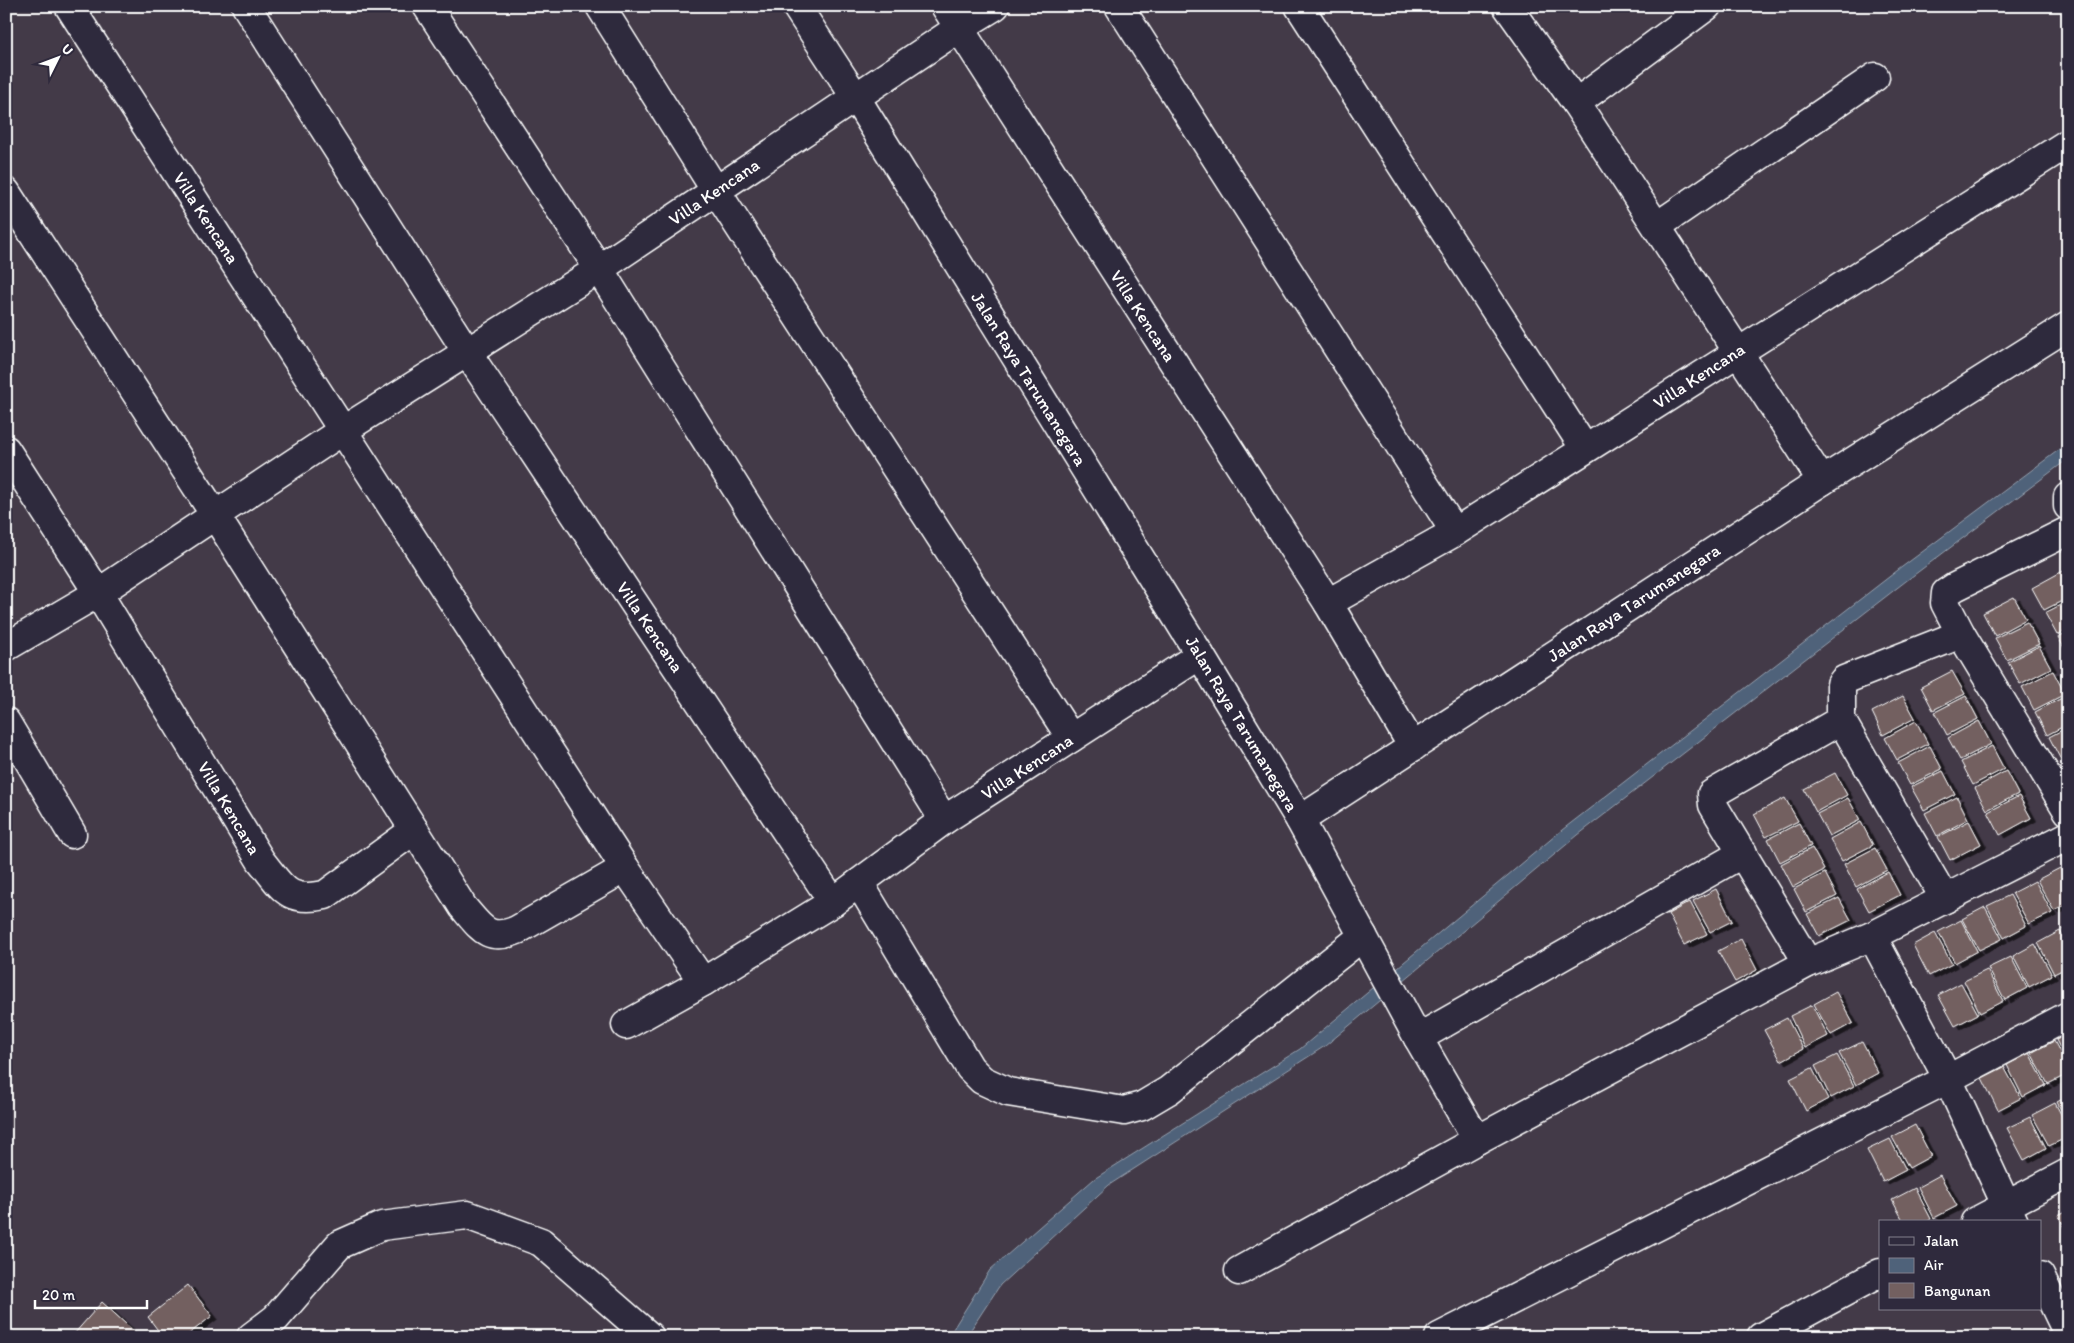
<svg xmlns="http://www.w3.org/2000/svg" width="2074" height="1343" font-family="Itim,sans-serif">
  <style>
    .water { fill: #4f627a; stroke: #95a1af }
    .building { fill: #736060; stroke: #fff; filter: url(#shadow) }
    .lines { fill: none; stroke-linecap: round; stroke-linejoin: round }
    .street-casing { stroke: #fff; stroke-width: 31 }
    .secondary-casing { stroke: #fff; stroke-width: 31 }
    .street { stroke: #2f2a3d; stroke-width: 28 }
    .secondary { stroke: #2f2a3d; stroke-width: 28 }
    .labels { text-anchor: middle; stroke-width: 4; stroke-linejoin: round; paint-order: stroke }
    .street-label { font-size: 18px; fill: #fff; stroke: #2f2a3d }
  </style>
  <defs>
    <filter id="shadow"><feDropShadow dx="5.5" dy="3" stdDeviation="0" flood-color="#0009"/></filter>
  </defs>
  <rect width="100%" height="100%" fill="#433a48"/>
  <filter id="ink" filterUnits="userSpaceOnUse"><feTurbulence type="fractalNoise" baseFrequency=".02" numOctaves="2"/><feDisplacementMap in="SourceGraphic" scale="10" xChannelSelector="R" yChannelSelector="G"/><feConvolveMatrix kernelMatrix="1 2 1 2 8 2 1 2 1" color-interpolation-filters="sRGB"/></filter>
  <g filter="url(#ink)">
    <polygon class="water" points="2068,443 2068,459 1906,581 1578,835 1325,1046 1109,1185 1000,1285 966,1337 948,1337 990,1270 1094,1179 1300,1049 1562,830 1898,570"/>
    <g class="building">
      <polygon points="2063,571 2068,580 2068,598 2044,610 2032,588"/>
      <polygon points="2014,597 2026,619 1995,636 1983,613"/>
      <polygon points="2068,601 2068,630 2057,635 2045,613"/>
      <polygon points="2027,622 2039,644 2007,660 1995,638"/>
      <polygon points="2068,632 2068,655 2058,637"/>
      <polygon points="2039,646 2051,668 2020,684 2008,662"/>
      <polygon points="1952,671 1965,694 1933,710 1921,687"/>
      <polygon points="2053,671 2065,694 2034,710 2022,687"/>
      <polygon points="1903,696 1915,718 1883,735 1872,712"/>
      <polygon points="1966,696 1978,719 1947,735 1935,712"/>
      <polygon points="2066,696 2068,724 2047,735 2035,712"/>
      <polygon points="1916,721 1928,744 1897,760 1885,738"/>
      <polygon points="1979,721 1991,744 1960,760 1948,738"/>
      <polygon points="2068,727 2068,756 2061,760 2049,737"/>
      <polygon points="1930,746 1942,769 1910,785 1898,763"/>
      <polygon points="1992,746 2004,769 1973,785 1961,762"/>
      <polygon points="2068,760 2068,773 2062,762"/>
      <polygon points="1943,771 1955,794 1924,810 1911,787"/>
      <polygon points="2006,771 2018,794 1987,810 1975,788"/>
      <polygon points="1835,773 1847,795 1816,812 1804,789"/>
      <polygon points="2019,796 2031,818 2000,835 1988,812"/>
      <polygon points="1957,797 1968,819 1937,836 1925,813"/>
      <polygon points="1785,798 1798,821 1766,837 1754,814"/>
      <polygon points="1848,798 1860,820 1829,836 1817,814"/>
      <polygon points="1969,821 1981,844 1950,860 1938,837"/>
      <polygon points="1861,822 1873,845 1842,861 1830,839"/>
      <polygon points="1799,823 1811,846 1780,862 1768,839"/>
      <polygon points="1812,848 1824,870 1793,887 1781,864"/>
      <polygon points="1875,848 1887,870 1856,887 1844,864"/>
      <polygon points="2068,864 2068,878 2062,867"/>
      <polygon points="2060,868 2068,883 2068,904 2054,911 2037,880"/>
      <polygon points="1888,872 1900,895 1869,911 1857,889"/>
      <polygon points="1825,873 1837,896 1806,912 1794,889"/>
      <polygon points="2035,881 2052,913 2029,924 2012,893"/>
      <polygon points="1716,889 1732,921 1710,932 1693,901"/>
      <polygon points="2010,895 2026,926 2004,938 1987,906"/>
      <polygon points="1839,898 1851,920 1819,936 1807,914"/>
      <polygon points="1690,902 1707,934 1684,945 1668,914"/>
      <polygon points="1985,907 2002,939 1979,950 1962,919"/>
      <polygon points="1961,920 1977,951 1955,963 1938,932"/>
      <polygon points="2068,927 2068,939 2063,929"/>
      <polygon points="2060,931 2068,945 2068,967 2054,974 2038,943"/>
      <polygon points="1935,933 1952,964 1929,976 1913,945"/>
      <polygon points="1741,939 1757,970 1735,982 1718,951"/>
      <polygon points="2035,944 2052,975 2029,987 2013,956"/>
      <polygon points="2011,957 2027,988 2005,1000 1988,968"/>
      <polygon points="1987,970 2003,1001 1980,1013 1964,981"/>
      <polygon points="1961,983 1978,1014 1955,1026 1938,995"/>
      <polygon points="1836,992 1853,1023 1831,1035 1814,1004"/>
      <polygon points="1812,1005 1828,1036 1805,1048 1790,1016"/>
      <polygon points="1787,1018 1803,1049 1781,1061 1764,1030"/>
      <polygon points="2068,1034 2068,1063 2056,1040"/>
      <polygon points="2054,1041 2068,1067 2068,1074 2048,1084 2031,1053"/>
      <polygon points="1862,1042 1878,1073 1856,1085 1839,1053"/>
      <polygon points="2029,1053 2046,1085 2023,1097 2007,1065"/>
      <polygon points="1837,1055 1854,1086 1831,1098 1815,1066"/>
      <polygon points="2004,1067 2021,1098 1998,1110 1982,1078"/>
      <polygon points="1812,1068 1828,1099 1806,1111 1790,1079"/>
      <polygon points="2068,1096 2068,1123 2057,1102"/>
      <polygon points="2055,1103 2068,1127 2068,1137 2049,1146 2032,1115"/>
      <polygon points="2030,1117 2046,1148 2024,1160 2007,1128"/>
      <polygon points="1915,1125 1931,1156 1909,1168 1892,1137"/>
      <polygon points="1890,1139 1906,1170 1883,1182 1867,1150"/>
      <polygon points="1940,1175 1957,1206 1934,1218 1918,1187"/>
      <polygon points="1915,1188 1931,1219 1927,1222 1904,1222 1892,1200"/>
      <polygon points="2068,1210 2068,1233 2058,1215"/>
      <polygon points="188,1285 212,1316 185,1337 163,1337 148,1317"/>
      <polygon points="102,1302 140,1337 77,1337 74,1334"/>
    </g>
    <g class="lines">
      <defs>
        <g id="street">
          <polyline points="69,6 625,868 703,982"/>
          <polyline points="246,6 467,352 833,902"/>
          <polyline points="427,6 599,269 944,820"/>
          <polyline points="600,6 716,191 1071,738"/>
          <polyline points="945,6 1328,603"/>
          <polyline points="1119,6 1455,532"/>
          <polyline points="1299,6 1585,449"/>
          <polyline points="1507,6 1576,103 1822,481"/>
          <polyline points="1576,103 1707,6"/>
          <path d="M6,192L215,515L463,907C481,928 488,942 517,930L625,868"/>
          <polyline points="1657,226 1875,77"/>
          <path d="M6,450L98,593L261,861C283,888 287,903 325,895L414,830"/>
          <polyline points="2068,497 2068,506"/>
          <polyline points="2068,531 1955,587 1946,593 1945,603 1961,634 2068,811"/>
          <polyline points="6,647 98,593 342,431 599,269 959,28 995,6"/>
          <polyline points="6,722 72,834"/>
          <polyline points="1413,747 1328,603 1455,532 2068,143"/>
          <polyline points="1300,820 1418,1038 1477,1140"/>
          <polyline points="859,883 970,1068 982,1080 1008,1092 1124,1111 1142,1106 1169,1090 1363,936"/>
          <polyline points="1945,899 1841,720 1841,684 1844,680 1961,634"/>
          <polyline points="1872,936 1948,1079 2014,1222"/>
          <polyline points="1808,963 1713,805 1712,794 1841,720"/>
          <polyline points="626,1025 703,982 833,902 944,820 1200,655"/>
          <polyline points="1418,1038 1743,853"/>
          <polyline points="1975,1222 2068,1173"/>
          <polyline points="1239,1271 1477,1140 1808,963 1872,936 2068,836"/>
          <polyline points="2040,1276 2068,1334"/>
          <polyline points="251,1337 276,1318 339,1245 382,1226 467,1215 541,1242 650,1337"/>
          <polyline points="1439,1337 1948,1079 2068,1016"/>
          <polyline points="1761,1337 1880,1273"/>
        </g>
        <polyline id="secondary" points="796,6 856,98 1200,655 1300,820 1822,481 2068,326"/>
      </defs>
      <use href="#street" class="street-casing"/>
      <use href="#secondary" class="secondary-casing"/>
      <use href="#street" class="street"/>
      <use href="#secondary" class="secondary"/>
    </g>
  </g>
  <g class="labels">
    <g class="street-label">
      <text transform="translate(714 192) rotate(-34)" y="6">Villa Kencana</text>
      <text transform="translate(206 218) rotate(57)" y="6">Villa Kencana</text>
      <text transform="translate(1143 316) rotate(57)" y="6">Villa Kencana</text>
      <text transform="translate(1699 376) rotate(-33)" y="6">Villa Kencana</text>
      <text transform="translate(1029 379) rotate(58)" y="6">Jalan Raya Tarumanegara</text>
      <text transform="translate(1634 603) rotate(-33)" y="6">Jalan Raya Tarumanegara</text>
      <text transform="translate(650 627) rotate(56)" y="6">Villa Kencana</text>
      <text transform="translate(1242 724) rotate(59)" y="6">Jalan Raya Tarumanegara</text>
      <text transform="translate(1027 767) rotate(-33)" y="6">Villa Kencana</text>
      <text transform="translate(229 808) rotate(59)" y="6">Villa Kencana</text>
    </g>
  </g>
  <rect width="2074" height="1343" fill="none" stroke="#2f2a3d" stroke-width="25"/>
  <rect x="12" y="12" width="2049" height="1318" fill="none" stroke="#fff" stroke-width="2" filter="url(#ink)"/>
  <rect x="1879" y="1220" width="162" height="90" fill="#2f2a3d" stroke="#827f8b"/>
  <rect x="1889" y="1237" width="25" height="8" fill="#2f2a3d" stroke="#827f8b"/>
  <text x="1924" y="1246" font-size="15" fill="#ffffff">Jalan</text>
  <rect x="1889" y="1258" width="25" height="15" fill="#4f627a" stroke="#827f8b"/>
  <text x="1924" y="1270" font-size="15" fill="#ffffff">Air</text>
  <rect x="1889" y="1283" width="25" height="15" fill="#736060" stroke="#827f8b"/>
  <text x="1924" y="1296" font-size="15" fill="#ffffff">Bangunan</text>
  <g transform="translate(58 58) rotate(48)" stroke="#2f2a3d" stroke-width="4" paint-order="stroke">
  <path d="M0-4L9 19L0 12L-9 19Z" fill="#ffffff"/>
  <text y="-8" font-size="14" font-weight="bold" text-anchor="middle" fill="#ffffff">U</text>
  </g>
  <path d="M35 1300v8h112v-8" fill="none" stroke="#ffffff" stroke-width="2.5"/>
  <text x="42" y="1300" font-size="15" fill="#ffffff" stroke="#2f2a3d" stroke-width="4" paint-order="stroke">20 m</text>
</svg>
